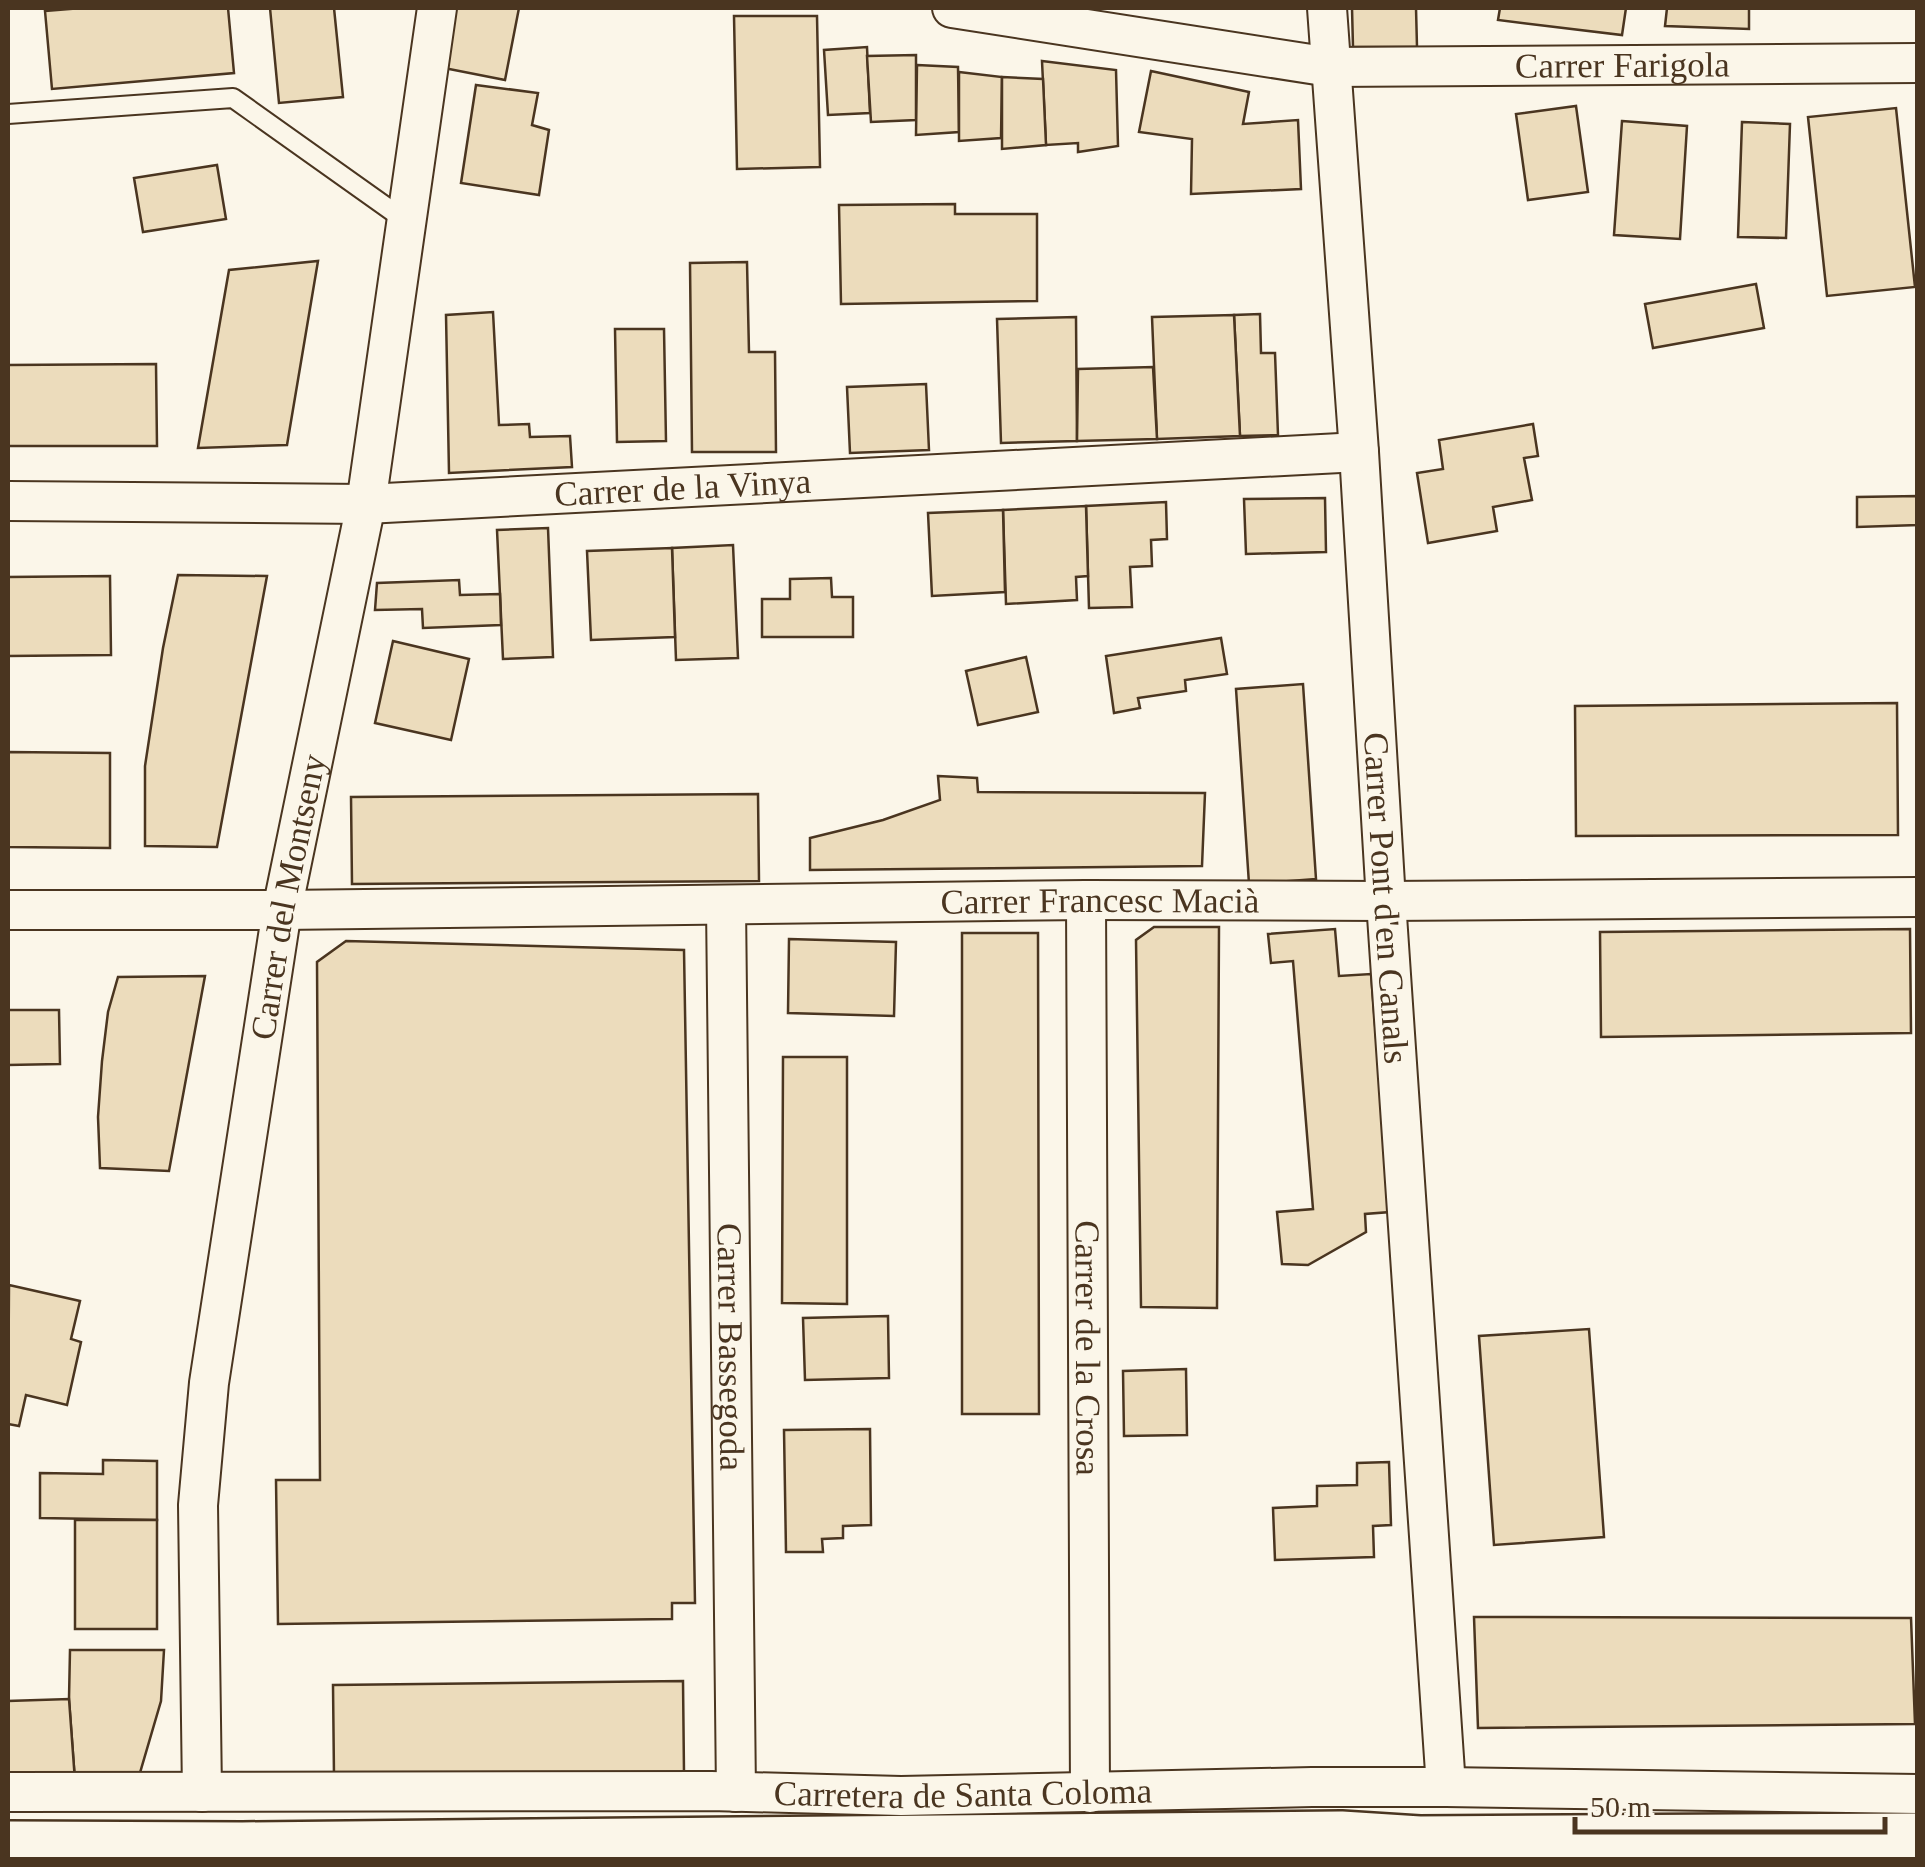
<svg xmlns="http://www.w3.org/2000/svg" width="1925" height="1867" font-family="'Times New Roman',serif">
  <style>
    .building { fill: #ecdcbc; stroke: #4a3520; stroke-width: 2.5 }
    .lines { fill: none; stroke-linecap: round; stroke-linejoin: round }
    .service-casing { stroke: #4a3520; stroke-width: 22 }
    .minor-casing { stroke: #4a3520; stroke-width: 42 }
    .primary-casing { stroke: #4a3520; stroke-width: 60 }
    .service { stroke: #fbf6e9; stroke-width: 18 }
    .minor { stroke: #fbf6e9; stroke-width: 38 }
    .primary { stroke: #fbf6e9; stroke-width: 55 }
    .labels { text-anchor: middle; stroke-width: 8; stroke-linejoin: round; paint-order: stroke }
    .street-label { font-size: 35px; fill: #4a3520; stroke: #fbf6e9 }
  </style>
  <rect width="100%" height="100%" fill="#fbf6e9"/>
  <g class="building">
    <polygon points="82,8 228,8 234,73 52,89 45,11"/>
    <polygon points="270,8 334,8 343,97 279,103"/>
    <polygon points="449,8 519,8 505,80 444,68"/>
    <polygon points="1352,8 1416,8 1417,47 1353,47"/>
    <polygon points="1500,8 1626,8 1622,35 1498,20"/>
    <polygon points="1667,8 1749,8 1749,29 1665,26"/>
    <polygon points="734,16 817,16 820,167 737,169"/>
    <polygon points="867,47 870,113 828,115 824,50"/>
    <polygon points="916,55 916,120 871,122 867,56"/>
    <polygon points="1042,61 1116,70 1118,146 1078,152 1078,143 1046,145"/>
    <polygon points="917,65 958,67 959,132 916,135"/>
    <polygon points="1151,71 1249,92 1243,124 1298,120 1301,189 1191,194 1192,139 1139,132"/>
    <polygon points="959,72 1002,77 1001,138 959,141"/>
    <polygon points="1002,77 1043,79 1046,145 1002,149"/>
    <polygon points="476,85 538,93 532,125 549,130 539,195 461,183"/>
    <polygon points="1576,106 1588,192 1528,200 1516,114"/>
    <polygon points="1896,108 1915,287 1827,296 1808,117"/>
    <polygon points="1622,121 1687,126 1680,239 1614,235"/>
    <polygon points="1742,122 1790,124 1786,238 1738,237"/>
    <polygon points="217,165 226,219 143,232 134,178"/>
    <polygon points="955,204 955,214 1037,214 1037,301 841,304 839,205"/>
    <polygon points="318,261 287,445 198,448 229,270"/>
    <polygon points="747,262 749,352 775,352 776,452 692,452 690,263"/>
    <polygon points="1756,284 1764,328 1653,348 1645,304"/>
    <polygon points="493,312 499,425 529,424 530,437 570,436 572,467 449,473 446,315"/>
    <polygon points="1260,314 1261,353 1275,353 1278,435 1240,436 1234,315"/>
    <polygon points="1234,315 1240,436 1157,439 1152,317"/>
    <polygon points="1076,317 1077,441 1001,443 997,319"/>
    <polygon points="615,329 664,329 666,441 617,442"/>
    <polygon points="156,364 157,446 8,446 8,365"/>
    <polygon points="1153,367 1157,439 1077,441 1078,369"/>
    <polygon points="926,384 929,450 850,453 847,387"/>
    <polygon points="1533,424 1538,456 1524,458 1532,500 1493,507 1497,531 1428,543 1417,473 1443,469 1439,440"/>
    <polygon points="1918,496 1918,525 1857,527 1857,497"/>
    <polygon points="1325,498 1326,552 1246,554 1244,499"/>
    <polygon points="1166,502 1167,539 1151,540 1152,566 1130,567 1132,607 1089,608 1086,506"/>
    <polygon points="1086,506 1088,576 1076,577 1077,600 1006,604 1003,510"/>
    <polygon points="1003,510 1005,592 932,596 928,513"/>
    <polygon points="548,528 553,657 503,659 497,530"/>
    <polygon points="733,545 738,658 676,660 672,548"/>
    <polygon points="672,548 675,637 591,640 587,551"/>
    <polygon points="178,575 267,576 217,847 145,846 145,766 163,648"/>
    <polygon points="110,576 111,655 8,656 8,577"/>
    <polygon points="831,578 832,597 853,597 853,637 762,637 762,599 790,599 790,579"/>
    <polygon points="459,580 460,595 500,594 501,625 423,628 422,609 375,610 377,583"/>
    <polygon points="1221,638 1227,674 1185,680 1186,691 1138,698 1140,708 1114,713 1106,656"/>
    <polygon points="393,641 469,659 451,740 375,723"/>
    <polygon points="1026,657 1038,712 978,725 966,671"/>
    <polygon points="1303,684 1316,879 1249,884 1236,689"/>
    <polygon points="1897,703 1898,835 1576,836 1575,706"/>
    <polygon points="8,752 110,753 110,848 8,847"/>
    <polygon points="938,776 977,778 978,792 1205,793 1202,866 810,870 810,838 883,820 940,800"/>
    <polygon points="758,794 759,881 352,884 351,797"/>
    <polygon points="1154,927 1219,927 1217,1308 1141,1307 1136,940"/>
    <polygon points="1335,929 1339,976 1371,974 1390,1212 1365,1214 1366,1232 1308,1265 1282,1264 1277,1212 1313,1209 1293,961 1271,963 1268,934"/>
    <polygon points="1910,929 1911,1033 1601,1037 1600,932"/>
    <polygon points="962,933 1038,933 1039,1414 962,1414"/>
    <polygon points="789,939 896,942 894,1016 788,1013"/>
    <polygon points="346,941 684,950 695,1603 672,1603 672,1619 278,1624 276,1480 320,1480 317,962"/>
    <polygon points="205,976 169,1171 100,1168 98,1117 102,1061 108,1012 118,977"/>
    <polygon points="8,1010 59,1010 60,1064 8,1065"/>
    <polygon points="783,1057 847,1057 847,1304 782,1303"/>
    <polygon points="9,1285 80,1301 71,1339 81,1342 67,1405 26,1395 19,1426 8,1424"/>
    <polygon points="888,1316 889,1378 805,1380 803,1318"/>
    <polygon points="1589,1329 1604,1537 1494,1545 1479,1336"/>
    <polygon points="1186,1369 1187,1435 1124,1436 1123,1371"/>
    <polygon points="870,1429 871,1525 843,1526 843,1538 822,1539 823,1552 786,1552 784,1430"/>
    <polygon points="103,1460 157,1461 157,1520 40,1518 40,1473 103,1474"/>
    <polygon points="1389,1462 1391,1525 1373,1526 1374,1557 1275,1560 1273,1508 1317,1506 1317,1486 1357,1485 1357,1463"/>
    <rect x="75" y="1520" width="82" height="109"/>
    <polygon points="1474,1617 1911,1618 1915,1724 1478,1728"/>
    <polygon points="70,1650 164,1650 161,1701 137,1783 75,1781 69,1699"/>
    <polygon points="683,1681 684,1773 334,1776 333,1685"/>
    <polygon points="69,1699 75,1781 8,1782 8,1701"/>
  </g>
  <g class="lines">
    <defs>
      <polyline id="service" points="8,114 233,98 406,221"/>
      <g id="minor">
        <path id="s1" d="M952,8L1330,67L1918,63"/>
        <path id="s2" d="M1327,8L1359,452L1386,901L1446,1787"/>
        <path id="s3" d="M8,501L366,504L1359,452"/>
        <path id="s4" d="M1086,900L1090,1793"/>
        <path id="s5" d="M726,905L736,1792"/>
        <path id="s6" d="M8,910H282L1086,900L1386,901L1918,897"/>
        <path id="s7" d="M8,1792L711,1791L901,1796L1312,1787H1446L1918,1794"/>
        <path id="s8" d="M202,1792L198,1505L209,1383L282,910L366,504L437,8"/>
      </g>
      <polyline id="primary" points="8,1849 242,1850 1341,1839 1419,1844 1918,1841"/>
    </defs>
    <use href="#service" class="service-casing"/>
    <use href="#minor" class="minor-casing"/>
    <use href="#primary" class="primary-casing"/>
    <use href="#service" class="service"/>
    <use href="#minor" class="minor"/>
    <use href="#primary" class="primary"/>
  </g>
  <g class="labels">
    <g class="street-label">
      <text dy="12" stroke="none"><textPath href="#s1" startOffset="675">Carrer Farigola</textPath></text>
      <text dy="12" stroke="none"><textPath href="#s3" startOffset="675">Carrer de la Vinya</textPath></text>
      <text dy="12" stroke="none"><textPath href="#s8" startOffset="902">Carrer del Montseny</textPath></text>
      <text dy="12" stroke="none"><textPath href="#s2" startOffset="892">Carrer Pont d'en Canals</textPath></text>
      <text dy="12" stroke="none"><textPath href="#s6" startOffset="1092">Carrer Francesc Macià</textPath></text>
      <text dy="12" stroke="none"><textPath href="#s4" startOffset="448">Carrer de la Crosa</textPath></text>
      <text dy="12" stroke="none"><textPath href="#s5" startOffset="442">Carrer Bassegoda</textPath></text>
      <text dy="12" stroke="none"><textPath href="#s7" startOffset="955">Carretera de Santa Coloma</textPath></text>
    </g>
  </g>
  <rect width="1925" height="1867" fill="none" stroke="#4a3520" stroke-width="20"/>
  <path d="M1575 1817v15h310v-15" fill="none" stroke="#4a3520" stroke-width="5"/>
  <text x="1590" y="1817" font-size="30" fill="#4a3520" stroke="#fbf6e9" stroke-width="8" paint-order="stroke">50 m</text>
</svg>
